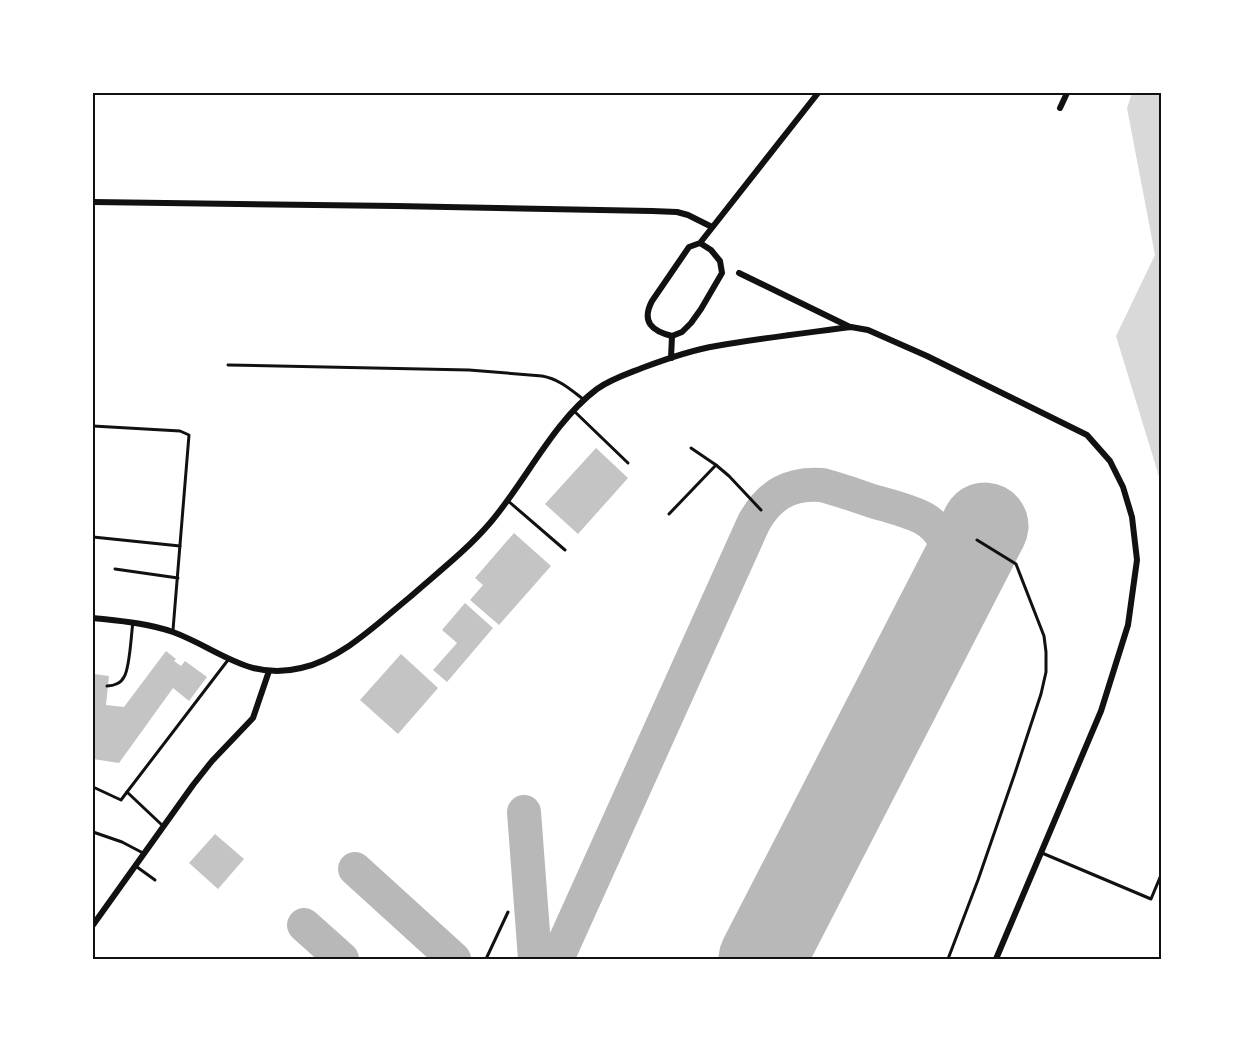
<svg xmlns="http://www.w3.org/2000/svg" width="1254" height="1052" font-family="Inter,sans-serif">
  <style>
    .water { fill: #d9d9d9 }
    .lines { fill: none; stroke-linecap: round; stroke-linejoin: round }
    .taxiway { stroke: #b8b8b8; stroke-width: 34 }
    .runway { stroke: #b8b8b8; stroke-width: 87 }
    .building { fill: #c4c4c4 }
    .service { stroke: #111; stroke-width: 3 }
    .minor { stroke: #111; stroke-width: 6 }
    .neatline { fill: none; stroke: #111; stroke-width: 2 }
  </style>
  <rect width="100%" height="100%" fill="#fff"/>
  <polygon class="water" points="1132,93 1161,93 1161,483 1116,336 1155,255 1127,108"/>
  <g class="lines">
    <g class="taxiway">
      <polyline points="524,812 535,959"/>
      <polyline points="355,869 454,959"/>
      <polyline points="304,925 342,959"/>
      <path d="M557,959L754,522C770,494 790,483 822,485C841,490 860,497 879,503C894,507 909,511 923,518C943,529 955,554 952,577C951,586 947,595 944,603"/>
    </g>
    <polyline class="runway" points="762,959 985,526"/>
  </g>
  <g class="building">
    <polygon points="596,448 628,478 578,534 545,504"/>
    <polygon points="514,533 551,566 499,625 470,600 483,585 475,578"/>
    <polygon points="465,603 493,628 447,682 433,670 457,643 442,630"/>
    <polygon points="166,651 176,659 174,661 181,666 185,661 207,677 189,701 173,688 119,763 93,759 93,686 94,674 109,676 106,705 124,707"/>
    <polygon points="401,654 438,688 398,734 360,700"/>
    <polygon points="215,834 244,859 218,889 189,863"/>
  </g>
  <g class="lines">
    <g class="service">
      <path d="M228,365L469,370L542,376C559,379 570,389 583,399"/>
      <polyline points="574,411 628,463"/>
      <polyline points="93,426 180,431 189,435 173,630"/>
      <polyline points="691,448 716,465 729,476 761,510"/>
      <polyline points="507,500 565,550"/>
      <polyline points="669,514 716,465"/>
      <polyline points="93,537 180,546"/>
      <polyline points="115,569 178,578"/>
      <path d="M107,686C114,686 121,683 124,677C130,668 131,635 133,622"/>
      <polyline points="93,787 121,800 127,792 163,826"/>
      <polyline points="127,792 228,660"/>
      <polyline points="93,832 122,842 143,853"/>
      <polyline points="1042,853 1151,899 1161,875"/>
      <polyline points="137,867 155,880"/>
      <polyline points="486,959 508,912"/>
      <polyline points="948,959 978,880 1015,773 1041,694 1046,672 1046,652 1044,636 1016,564 977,540"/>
    </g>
    <g class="minor">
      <polyline points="1060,108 1067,93"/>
      <polyline points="93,202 396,206 652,211 677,212 688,215 712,227"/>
      <path d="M700,243L711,250L720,261L722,273L701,309L691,323L682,332L672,336C652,331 641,322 652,301L689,247L700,243L818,93"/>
      <polyline points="739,273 850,327"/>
      <polyline points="671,358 672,336"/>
      <path d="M93,618C120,621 147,623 173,632C219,649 248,681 301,668C342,659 378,623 410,597C437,573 466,551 490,523C526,481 553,422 597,389C611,379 627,374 642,368C666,359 691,350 716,346C761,338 806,333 851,327L868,330L927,356L1087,435L1110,461L1123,487L1132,517L1137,560L1128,625L1101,711L996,959"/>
      <polyline points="93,925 193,785 212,761 253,718 269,671"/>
    </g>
  </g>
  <rect width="1254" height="1052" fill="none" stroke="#ffffff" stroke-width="189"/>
  <rect x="94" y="94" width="1066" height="864" class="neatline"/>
</svg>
